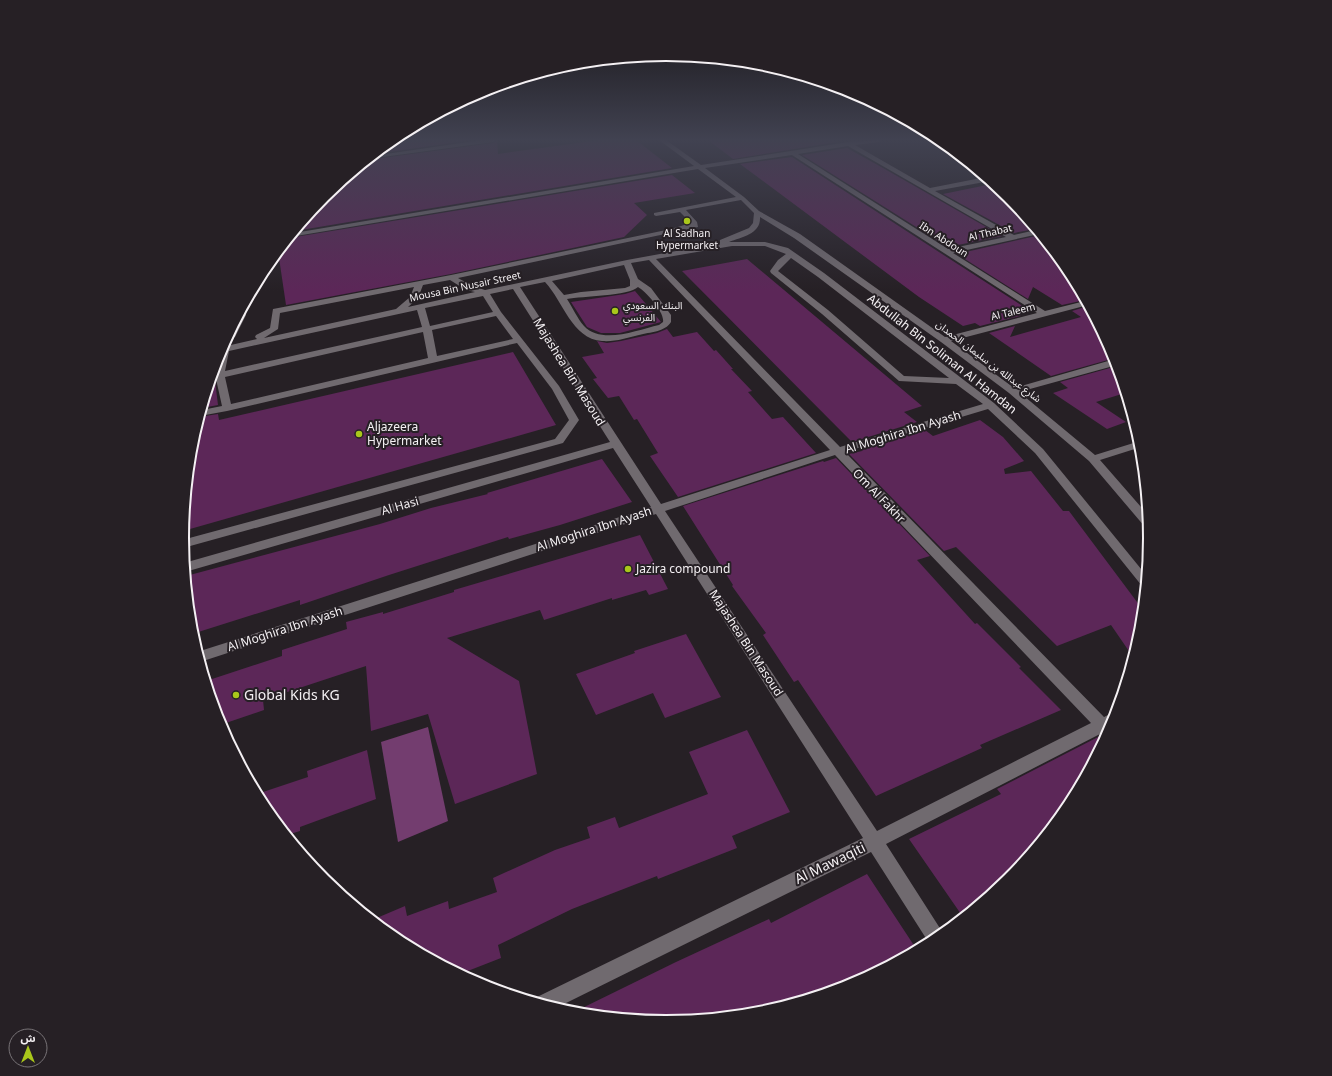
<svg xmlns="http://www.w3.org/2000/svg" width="1332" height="1076" font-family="'Noto Sans','Noto Sans Arabic',sans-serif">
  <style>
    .water { fill: #733d6f }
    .building { fill: #5c2758 }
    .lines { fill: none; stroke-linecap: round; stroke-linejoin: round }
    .minor { fill: #706a6f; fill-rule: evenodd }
    .poi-dot { fill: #a9c71b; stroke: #262025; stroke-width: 1.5 }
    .labels { text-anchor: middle; stroke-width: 4; stroke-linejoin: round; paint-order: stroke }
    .far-street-label { font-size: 10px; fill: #f4f0f3; stroke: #262025 }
    .far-poi-label { font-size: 10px; fill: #f4f0f3; stroke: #262025 }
    .street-label { font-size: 12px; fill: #f4f0f3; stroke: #262025 }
    .poi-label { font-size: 12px; fill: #f4f0f3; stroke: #262025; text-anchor: start }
    .near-poi-label { font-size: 14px; fill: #f4f0f3; stroke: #262025; text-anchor: start }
    .near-street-label { font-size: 14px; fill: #f4f0f3; stroke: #262025 }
    .rim { fill: none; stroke: #f4f0f3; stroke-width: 2 }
  </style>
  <rect width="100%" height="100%" fill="#262025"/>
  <polygon class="water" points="428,727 448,821 398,842 381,742"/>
  <g class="building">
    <polygon points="392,140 472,140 375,154"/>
    <polygon points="497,140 498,154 599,140 636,140 672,168 295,231 324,196 367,160 493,143"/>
    <polygon points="708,140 833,140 837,142 733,159"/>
    <polygon points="847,148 883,168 1002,236 948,247 802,155"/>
    <polygon points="792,157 1024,307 1020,316 980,326 975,323 963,326 919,297 740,164"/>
    <polygon points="672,175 695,193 634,203 647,215 624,237 451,274 286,305 278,251 289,238"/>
    <polygon points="987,185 1009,196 1035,229 1014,233 943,194"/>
    <polygon points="1040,235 1069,269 1085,300 1062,305 1033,287 1028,299 957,254"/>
    <polygon points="747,259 922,406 904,412 917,422 852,442 682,271"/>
    <polygon points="635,291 661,322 620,333 601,333 587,327 571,302 625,294"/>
    <polygon points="1088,306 1115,358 1051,376 989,333 1015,326 1010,337 1081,317 1072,311"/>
    <polygon points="667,329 673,337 697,332 714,351 716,350 733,369 731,369 752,391 748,392 772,419 783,417 816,453 678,497 650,456 658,453 637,419 634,420 619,396 608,398 593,379 597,378 582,357 604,353 597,341 607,343 621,341 657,333"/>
    <polygon points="513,352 556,425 183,531 191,443 199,417 218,414 219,420"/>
    <polygon points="1117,366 1125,393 1096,402 1126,422 1107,429 1053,393 1068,388 1060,382"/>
    <polygon points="210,381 215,381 218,405 202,408"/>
    <polygon points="980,420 1003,437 1024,461 1004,469 1005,474 1031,471 1063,511 1069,511 1143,610 1141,633 1133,657 1111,625 1057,646 956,547 944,551 849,454 862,451 860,449 925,430 933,436"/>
    <polygon points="836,458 930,556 917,560 975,624 977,623 1021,667 1019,668 1061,710 980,745 982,748 876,796 798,680 794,682 763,635 766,633 732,586 733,585 683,506 823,461 824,462"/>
    <polygon points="602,459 632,502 560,525 509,539 508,537 389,575 300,605 300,600 192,634 186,576 380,524 431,508 488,494 487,493"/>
    <polygon points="640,535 668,589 649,595 646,590 612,600 612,598 544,620 540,610 447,638 519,681 537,774 455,804 428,714 371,731 366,666 263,700 264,710 220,725 219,723 206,681 282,656 282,650 347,629 346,622 383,612 383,614 454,592 454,590"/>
    <polygon points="686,634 721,697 665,718 653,693 596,715 576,674 635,653 634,651"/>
    <polygon points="747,730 790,812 732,836 737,848 658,879 657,876 572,909 498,945 501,958 460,974 397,940 372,920 405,906 407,916 448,901 449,909 497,892 493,878 555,850 590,838 587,827 615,817 619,828 708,794 689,752"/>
    <polygon points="1100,736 1104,740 1068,807 1008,880 963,917 909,839 1001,794 997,789"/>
    <polygon points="367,750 376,799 300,827 300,831 287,835 263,807 257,794 308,777 307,771"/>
    <polygon points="867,874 917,950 851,985 760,1013 666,1022 572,1013 676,962 769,919 771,923"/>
  </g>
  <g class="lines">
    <g class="minor">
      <polygon points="482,140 496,140 493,142 368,159 372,156"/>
      <path d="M659,140H666L701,165L848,142L882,140L879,142L855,145L930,188L986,177L990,181L935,191L1014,235L1036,230L1039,234L953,253L1045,311L1085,301L1088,305L951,341L1014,388L1115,359L1117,365L1019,392L1095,455L1140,441L1141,447L1100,460L1148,515L1149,528L1145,527L1089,461L1009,393L941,342L794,238L760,217C761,234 742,237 729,242H765L788,248L824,273L994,403L1043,449L1146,575L1145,588L1142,586L1035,453L988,409L845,452L1104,717L1114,712L1116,713L1113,723L1104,739L1100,734L886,844L943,933L929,943L871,852L556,1008L535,1002L537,997L863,838L656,514L200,662L197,652L651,507L613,448L185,572L184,563L610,442L513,289L490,294L501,312L559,386L579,420L563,443L183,548L182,540L555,439L569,420L552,389L517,343L227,411L200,416L202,410L222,406L216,379L211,380L212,374L216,373L219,352L222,347L257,339L255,337L256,335L270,328L273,309L451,275L671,229L691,223L680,212L656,216L654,215V213L736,197L698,169L290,237L294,233L694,166ZM848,146L1006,237L948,249L798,154ZM792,155L1037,313L945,337L800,234L759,211L744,197L705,168ZM741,200L754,213L753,223L749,228L720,240V243L627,260L485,290L472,286L458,278L698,227L697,222L686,210ZM732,246H765L786,254L778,260L770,271L771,273L822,314L899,381L956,384L983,404L840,447L656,259ZM791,258L818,277L949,378L904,376L828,310L778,271ZM649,260L830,450L661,504L520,287L545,282C563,301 572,339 602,341C615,342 627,338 639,335C650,332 665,332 671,322V315L651,288L638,279L631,263ZM624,265L630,280V286L625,288L581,292L564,295L552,281ZM450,280L466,290L475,292L408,307L418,298L423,285ZM414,287L410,297L396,309L264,338L278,329L280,313ZM638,287C645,291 665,312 663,322L659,325C637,330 602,345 584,326C577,318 573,308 567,299C582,296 629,296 638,287ZM483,296L493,312L430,326L425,308ZM417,310L422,327L225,371L229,351ZM496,316L513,339L437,356L432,330ZM423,332L428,358L231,404L225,377ZM835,455L1091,723L877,831L665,511Z"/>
      <polygon points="242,309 245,311 246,315 235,337 226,339"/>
    </g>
  </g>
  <linearGradient id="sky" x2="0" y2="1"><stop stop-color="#151214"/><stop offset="0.48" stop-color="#414251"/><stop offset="1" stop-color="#414251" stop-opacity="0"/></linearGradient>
  <rect width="1332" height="291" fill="url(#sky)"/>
  <g class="poi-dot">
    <circle cx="687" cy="221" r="4"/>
    <circle cx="615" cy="311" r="4"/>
    <circle cx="359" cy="434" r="4"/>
    <circle cx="628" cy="569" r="4"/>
    <circle cx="236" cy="695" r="4"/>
  </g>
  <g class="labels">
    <g class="far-street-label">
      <text transform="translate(990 232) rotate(-13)" y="4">Al Thabat</text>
      <text transform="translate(944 239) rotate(33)" y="4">Ibn Abdoun</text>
      <text transform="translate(465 286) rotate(-12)" y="4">Mousa Bin Nusair Street</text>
      <text transform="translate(1013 311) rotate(-14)" y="4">Al Taleem</text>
      <text transform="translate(989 361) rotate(37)" y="4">شارع عبدالله بن سليمان الحمدان</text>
    </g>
    <g class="far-poi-label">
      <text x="687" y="237">Al Sadhan<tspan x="687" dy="12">Hypermarket</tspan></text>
      <text x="623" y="309" text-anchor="start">البنك السعودي<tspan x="623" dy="12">الفرنسي</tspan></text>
    </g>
    <g class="street-label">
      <text transform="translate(942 354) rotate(38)" y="4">Abdullah Bin Soliman Al Hamdan</text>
      <text transform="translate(569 372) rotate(58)" y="4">Majashea Bin Masoud</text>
      <text transform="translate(903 432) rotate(-17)" y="4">Al Moghira Ibn Ayash</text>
      <text transform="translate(879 496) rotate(46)" y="4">Om Al Fakhr</text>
      <text transform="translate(400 506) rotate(-16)" y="4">Al Hasi</text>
      <text transform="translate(594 529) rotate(-18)" y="4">Al Moghira Ibn Ayash</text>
      <text transform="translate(285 629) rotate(-18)" y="4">Al Moghira Ibn Ayash</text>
      <text transform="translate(746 643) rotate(57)" y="4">Majashea Bin Masoud</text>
    </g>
    <g class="poi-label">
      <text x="367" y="431">Aljazeera<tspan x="367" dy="14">Hypermarket</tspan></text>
      <text x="636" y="573">Jazira compound</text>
    </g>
    <g class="near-poi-label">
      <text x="244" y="700">Global Kids KG</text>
    </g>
    <g class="near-street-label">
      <text transform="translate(830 863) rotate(-26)" y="5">Al Mawaqiti</text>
    </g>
  </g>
  <path d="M0 0H1332V1076H0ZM189 538a477 477 0 1 1 954 0a477 477 0 1 1-954 0Z" fill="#262025" fill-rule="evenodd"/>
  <path class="rim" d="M189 538a477 477 0 1 1 954 0a477 477 0 1 1-954 0Z"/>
  <g transform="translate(28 1048)"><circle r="19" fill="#262025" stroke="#787377"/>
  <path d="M0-3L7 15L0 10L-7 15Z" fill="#a9c71b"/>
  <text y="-6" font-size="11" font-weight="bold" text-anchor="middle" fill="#f4f0f3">ش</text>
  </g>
</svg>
